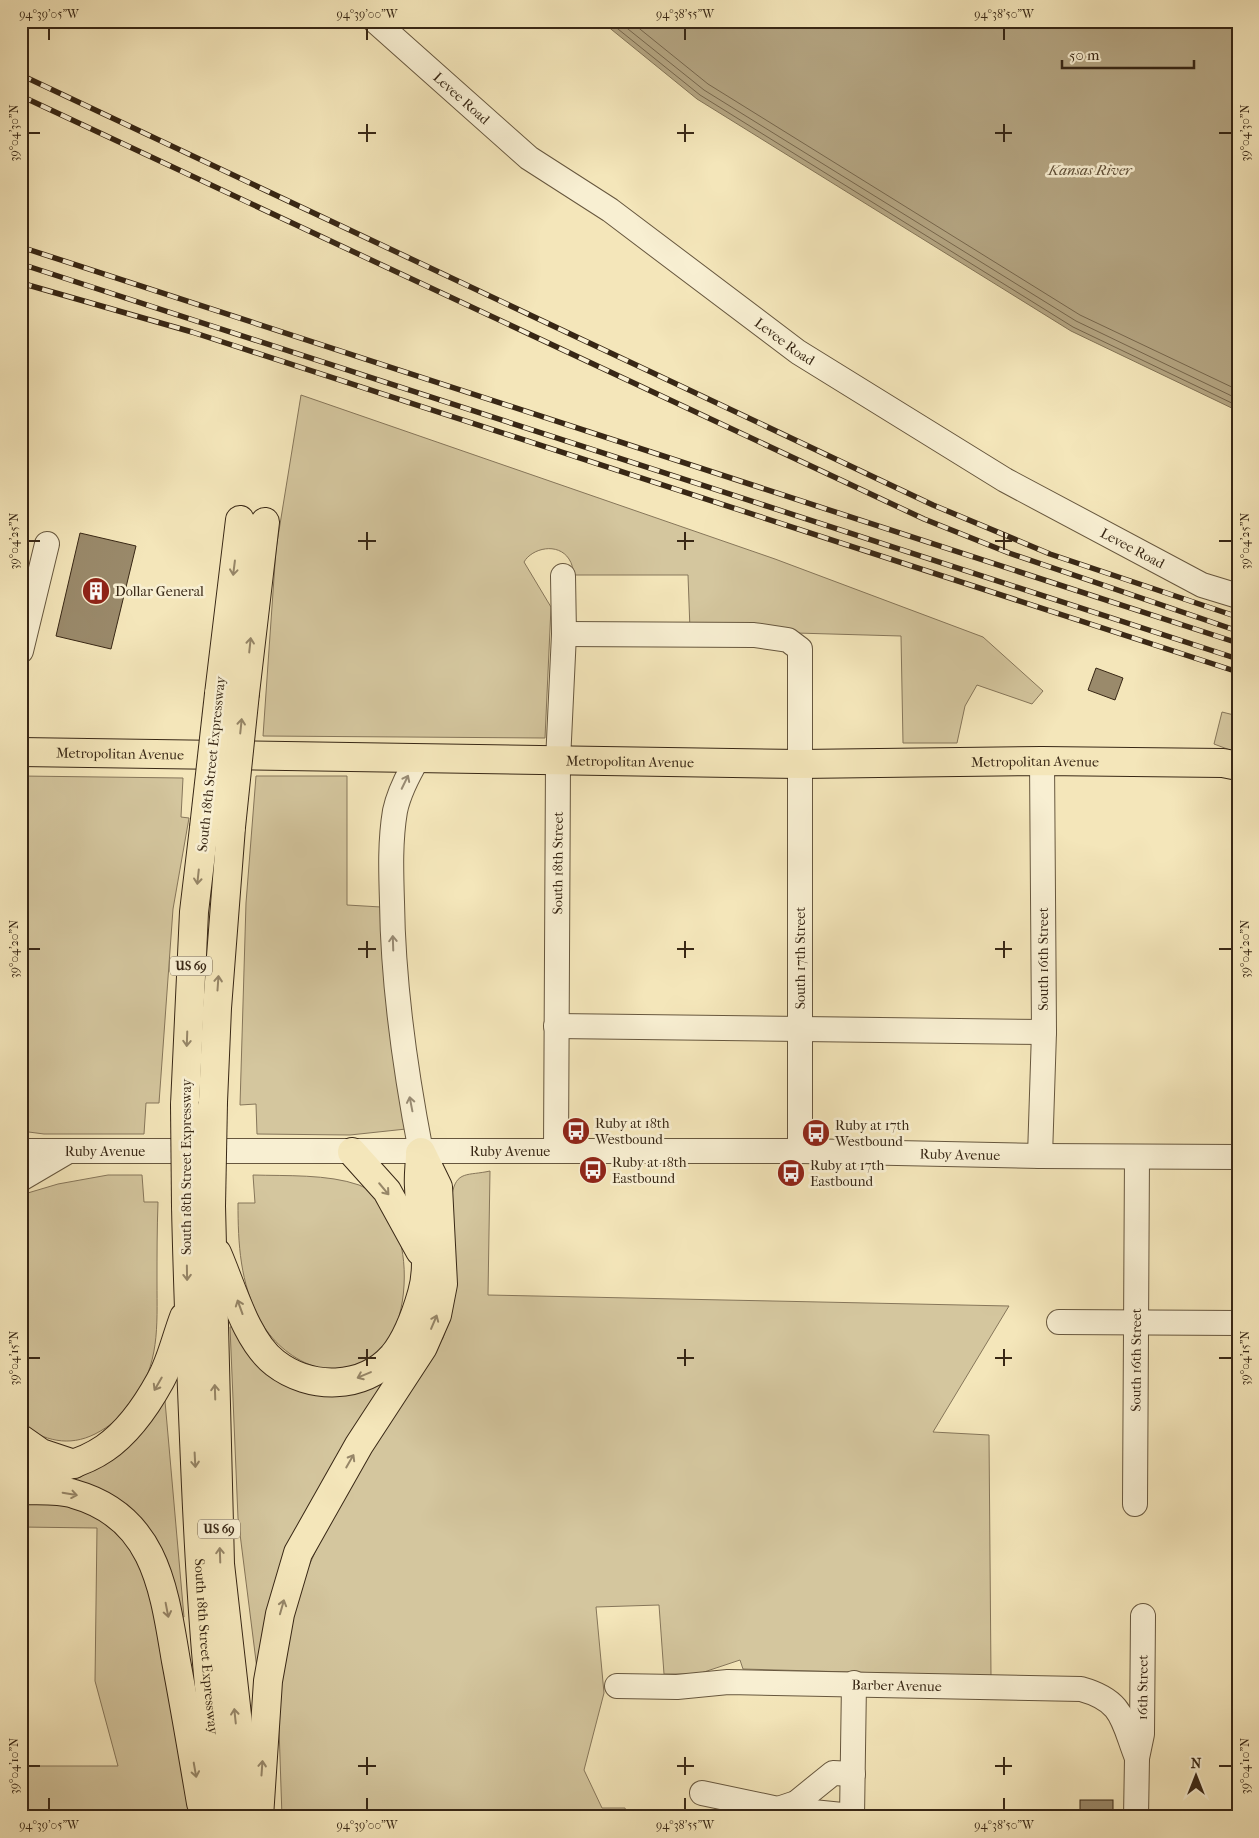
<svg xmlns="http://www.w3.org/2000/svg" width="1259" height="1838" font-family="'IM FELL French Canon',serif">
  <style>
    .green { fill: #d4c69e; stroke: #86765a }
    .water { fill: #b4a582; stroke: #827356 }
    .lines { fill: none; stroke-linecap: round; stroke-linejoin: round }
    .shore { stroke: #76664c; stroke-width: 1 }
    .building { fill: #9a8a6b; stroke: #382715 }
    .minor-casing { stroke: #67573e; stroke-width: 26 }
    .major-casing { stroke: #382715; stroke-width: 30 }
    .highway-casing { stroke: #382715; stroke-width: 30 }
    .minor { stroke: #f8efd2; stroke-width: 24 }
    .major { stroke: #f4e6ba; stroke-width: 28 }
    .highway { stroke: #f4e6ba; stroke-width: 28 }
    .rail-casing { stroke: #382715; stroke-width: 5.5 }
    .rail { stroke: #f8efd2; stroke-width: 4; stroke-dasharray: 11; stroke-linecap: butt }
    .highway-bridge-casing { stroke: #382715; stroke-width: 30; stroke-linecap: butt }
    .highway-bridge { stroke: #f4e6ba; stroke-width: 28 }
    .oneway { stroke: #968668 }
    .oneway2 { stroke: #988b74 }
    .ticks { fill: none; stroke: #382715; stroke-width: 2 }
    .labels { text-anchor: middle; stroke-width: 5; stroke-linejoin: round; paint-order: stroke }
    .shield { fill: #f8efd2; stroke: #72634e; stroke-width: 1 }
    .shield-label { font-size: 12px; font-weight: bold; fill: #382715 }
    .street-label { font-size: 14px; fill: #382715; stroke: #f8efd2 }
    .poi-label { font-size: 14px; fill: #382715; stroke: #f8efd2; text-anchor: start }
    .water-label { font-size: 15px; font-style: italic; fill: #5d4d36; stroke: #f8efd2 }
    .neatline { fill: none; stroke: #382715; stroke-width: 2 }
    .ticks-label { font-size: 12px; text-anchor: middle; fill: #382715 }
  </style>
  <rect width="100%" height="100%" fill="#f4e6ba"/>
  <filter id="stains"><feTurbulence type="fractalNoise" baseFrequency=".004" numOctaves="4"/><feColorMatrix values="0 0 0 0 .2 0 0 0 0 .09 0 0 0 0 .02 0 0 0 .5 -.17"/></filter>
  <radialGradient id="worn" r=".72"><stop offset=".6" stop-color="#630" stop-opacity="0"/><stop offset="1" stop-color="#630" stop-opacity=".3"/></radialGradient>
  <g class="green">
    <path d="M301,395L775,559L983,637L1043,691L1032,704L977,685L965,706L957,743H903L901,636L690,630L688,575H575C573,570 572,563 569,559C558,542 532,548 524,562L551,607L545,738L263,736L276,549Z"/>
    <polygon points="1222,712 1238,716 1238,753 1214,744"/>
    <polygon points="21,776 183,778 181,817 189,818 173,909 159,1103 146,1103 144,1134 44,1134 21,1131"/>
    <polygon points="256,776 347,776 347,905 381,907 406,1129 350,1135 257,1134 256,1104 240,1105 246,903"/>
    <path d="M490,1171L488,1295L1009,1306L933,1432L989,1435L991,1676L743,1669L740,1660L698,1674H664L659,1605L596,1607L604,1693L584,1770L602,1808H625L628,1817H282L278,1698L284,1649L300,1586L329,1521L358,1471L443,1338L451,1312L452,1195C456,1170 468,1176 490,1171Z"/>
    <path d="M108,1175H142L144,1202H158C157,1229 157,1255 157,1282C157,1327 160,1364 132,1402C121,1416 111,1426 95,1434C69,1447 44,1441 21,1424V1195L58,1184Z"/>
    <path d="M253,1175C286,1176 328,1174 359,1185C379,1193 395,1220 400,1241C409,1274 405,1330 377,1355C338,1389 282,1361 260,1320C240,1283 238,1244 238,1203H255Z"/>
    <polygon points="238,1325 277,1374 387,1376 391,1381 257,1669 238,1518 230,1327"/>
    <polygon points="160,1401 165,1401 184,1617 176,1618 165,1568 63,1484"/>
    <polygon points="21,1500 55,1501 101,1518 120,1535 148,1576 195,1817 21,1817 21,1766 118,1766 95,1681 97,1528 21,1527"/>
  </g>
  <polygon class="water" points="601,21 1238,21 1238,411 1071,331 697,99"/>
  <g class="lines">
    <g class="shore">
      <polyline points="608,21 700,95 1073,327 1238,406"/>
      <polyline points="618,21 704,90 1076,321 1238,399"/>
      <polyline points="630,21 708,84 1080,315 1238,390"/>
    </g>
  </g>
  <g class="building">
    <polygon points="80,533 136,546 111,649 56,636"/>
    <polygon points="1096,668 1123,678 1115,700 1088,690"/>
    <rect x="1080" y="1800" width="33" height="17"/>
  </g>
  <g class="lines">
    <defs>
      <g id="minor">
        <path id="s1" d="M375,21L529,158L610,210L798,352L1005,480L1202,585L1238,596"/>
        <polyline points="564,634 754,635 788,640 800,649 800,1151"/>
        <polyline points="21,651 47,544"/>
        <path d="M418,758C408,775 399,792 395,811C390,841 391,871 392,902C393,986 405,1069 421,1152"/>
        <polyline points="556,1026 1044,1032"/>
        <path id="s2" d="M21,1151H800L1040,1156L1238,1157"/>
        <path id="s3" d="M556,1151L558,761L564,634L563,576"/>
        <polyline points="1040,1156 1044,1032 1042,761"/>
        <polyline points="21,1179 67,1152"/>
        <polyline points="1059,1322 1238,1323"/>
        <path id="s4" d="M1135,1504L1137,1157"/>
        <path id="s5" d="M617,1686L677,1687L728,1682L1081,1689C1124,1701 1122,1720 1137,1758"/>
        <polyline points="702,1793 778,1809 796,1803 833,1773 853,1774"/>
        <polyline points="796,1803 803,1811 852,1816"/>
        <polyline points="852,1817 854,1683"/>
        <path id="s6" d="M1136,1817L1137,1758L1142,1734L1143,1616"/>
      </g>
      <g id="major">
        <path id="s7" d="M21,752L800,764L1042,761L1223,763L1238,766"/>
      </g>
      <g id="highway">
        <polyline points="245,693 265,522"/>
        <polyline points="219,694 240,520"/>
        <polyline points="213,1102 217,1008 231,827"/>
        <polyline points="185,1105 194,912 204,828"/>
        <polyline points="352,1152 387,1191 420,1251"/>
        <path id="s8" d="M186,1206C188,1300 192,1393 196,1486C201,1596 208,1707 225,1817"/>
        <polyline points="211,1206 220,1564 248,1813"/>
        <path d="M217,1253C232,1287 246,1341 275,1363C310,1390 363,1390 393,1356C407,1339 416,1314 422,1293C432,1260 420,1222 419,1187C418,1176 420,1165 420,1153"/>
        <polyline points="21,1439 41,1453 74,1464"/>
        <path d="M21,1472C92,1470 127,1441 160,1381C171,1362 176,1338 184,1317"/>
        <path d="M21,1490C38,1491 58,1489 74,1494C156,1517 164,1590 176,1661C185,1708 193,1756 201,1803L206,1817"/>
        <polyline points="259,1817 268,1681 280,1614 298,1553 359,1445 423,1347 437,1315 443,1284 438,1187 421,1152"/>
      </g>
    </defs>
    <use href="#minor" class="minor-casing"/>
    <use href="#major" class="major-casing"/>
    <use href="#highway" class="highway-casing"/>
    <use href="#minor" class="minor"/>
    <use href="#major" class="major"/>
    <use href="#highway" class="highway"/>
    <defs>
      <g id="rail">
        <polyline points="21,75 933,505 1050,554 1238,617"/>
        <polyline points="21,96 924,519 1009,553 1238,631"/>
        <polyline points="21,247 1238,643"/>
        <polyline points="21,264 1238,659"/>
        <polyline points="21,283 192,332 1238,672"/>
      </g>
    </defs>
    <use href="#rail" class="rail-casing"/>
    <use href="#rail" class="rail"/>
    <defs>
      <g id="highway-bridge">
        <polyline points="231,827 245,693"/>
        <polyline points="204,828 219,694"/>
        <polyline points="185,1105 186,1206"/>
        <polyline points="211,1206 213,1102"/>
      </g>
    </defs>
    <use href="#highway-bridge" class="highway-bridge-casing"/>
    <use href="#highway-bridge" class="highway-bridge"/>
  </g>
  <defs><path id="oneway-shaft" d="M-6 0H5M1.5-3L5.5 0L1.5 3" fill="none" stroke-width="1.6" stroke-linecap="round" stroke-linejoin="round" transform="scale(1.25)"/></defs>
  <g class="oneway">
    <use href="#oneway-shaft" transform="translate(234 568) rotate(97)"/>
    <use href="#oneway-shaft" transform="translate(250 645) rotate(-84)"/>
    <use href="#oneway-shaft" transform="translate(241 726) rotate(-84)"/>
    <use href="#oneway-shaft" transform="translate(198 877) rotate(96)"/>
    <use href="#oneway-shaft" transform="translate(218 983) rotate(-86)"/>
    <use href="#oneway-shaft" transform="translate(187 1039) rotate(92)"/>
    <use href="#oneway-shaft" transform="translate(384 1189) rotate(50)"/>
    <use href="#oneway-shaft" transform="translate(187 1273) rotate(89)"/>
    <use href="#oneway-shaft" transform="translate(240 1307) rotate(-110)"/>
    <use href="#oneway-shaft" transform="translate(434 1322) rotate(-67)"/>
    <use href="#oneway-shaft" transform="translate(364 1375) rotate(157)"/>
    <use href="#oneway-shaft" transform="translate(158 1384) rotate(120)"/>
    <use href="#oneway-shaft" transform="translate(215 1392) rotate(-92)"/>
    <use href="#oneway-shaft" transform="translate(195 1460) rotate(87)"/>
    <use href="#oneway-shaft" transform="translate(350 1461) rotate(-60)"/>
    <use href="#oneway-shaft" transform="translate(70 1494) rotate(10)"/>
    <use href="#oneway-shaft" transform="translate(220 1555) rotate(-92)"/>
    <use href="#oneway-shaft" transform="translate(282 1607) rotate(-74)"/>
    <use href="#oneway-shaft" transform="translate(167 1610) rotate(79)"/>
    <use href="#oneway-shaft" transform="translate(235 1716) rotate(-96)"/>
    <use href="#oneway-shaft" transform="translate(262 1768) rotate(-86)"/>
    <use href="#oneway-shaft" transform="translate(195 1770) rotate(80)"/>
  </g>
  <g class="oneway2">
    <use href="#oneway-shaft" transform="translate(405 782) rotate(-64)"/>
    <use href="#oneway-shaft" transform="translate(393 943) rotate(-92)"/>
    <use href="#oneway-shaft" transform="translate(411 1104) rotate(-101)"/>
  </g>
  <path class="ticks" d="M49,28V40M367,28V40M685,28V40M1004,28V40M367,124V142M685,124V142M1004,124V142M28,133H40M358,133H376M677,133H694M995,133H1012M1219,133H1232M367,532V550M685,532V550M1004,532V550M28,541H40M358,541H376M677,541H694M995,541H1012M1219,541H1232M367,941V958M685,941V958M1004,941V958M28,949H40M358,949H376M677,949H694M995,949H1012M1219,949H1232M367,1349V1366M685,1349V1366M1004,1349V1366M28,1358H40M358,1358H376M677,1358H694M995,1358H1012M1219,1358H1232M367,1757V1775M685,1757V1775M1004,1757V1775M28,1766H40M358,1766H376M677,1766H694M995,1766H1012M1219,1766H1232M49,1798V1810M367,1798V1810M685,1798V1810M1004,1798V1810"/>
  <defs>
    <symbol id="building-disc" viewBox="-11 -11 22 22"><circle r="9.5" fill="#8f2418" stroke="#f8efd2"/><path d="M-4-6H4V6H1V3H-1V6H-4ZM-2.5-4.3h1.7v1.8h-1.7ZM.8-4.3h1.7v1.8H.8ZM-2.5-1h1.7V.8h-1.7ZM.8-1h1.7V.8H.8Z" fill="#fff"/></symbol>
    <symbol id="bus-disc" viewBox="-11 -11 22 22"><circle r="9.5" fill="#8f2418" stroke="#f8efd2"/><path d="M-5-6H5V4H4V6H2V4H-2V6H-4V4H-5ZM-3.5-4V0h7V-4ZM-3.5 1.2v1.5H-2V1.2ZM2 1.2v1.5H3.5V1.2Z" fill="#fff"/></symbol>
  </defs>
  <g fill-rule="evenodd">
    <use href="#building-disc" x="80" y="575" width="32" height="32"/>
    <use href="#bus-disc" x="560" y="1115" width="32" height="32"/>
    <use href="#bus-disc" x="800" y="1117" width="32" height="32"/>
    <use href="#bus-disc" x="577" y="1154" width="32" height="32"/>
    <use href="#bus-disc" x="775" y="1157" width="32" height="32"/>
  </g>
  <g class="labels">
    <g class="shield">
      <rect x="170" y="956.5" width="42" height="19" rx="4"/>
      <rect x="198" y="1519.5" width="42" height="19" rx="4"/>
    </g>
    <g class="shield-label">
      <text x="191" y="970">US 69</text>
      <text x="219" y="1533">US 69</text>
    </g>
    <g class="street-label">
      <text dy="5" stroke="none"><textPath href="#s1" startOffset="116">Levee Road</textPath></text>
      <text dy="5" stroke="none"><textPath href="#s1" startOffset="521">Levee Road</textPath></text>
      <text dy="5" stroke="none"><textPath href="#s1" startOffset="926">Levee Road</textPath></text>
      <text dy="5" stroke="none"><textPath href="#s7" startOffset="99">Metropolitan Avenue</textPath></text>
      <text dy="5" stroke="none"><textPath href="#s7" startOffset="609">Metropolitan Avenue</textPath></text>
      <text dy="5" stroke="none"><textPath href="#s7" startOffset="1014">Metropolitan Avenue</textPath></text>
      <text transform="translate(211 764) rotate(-84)" y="5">South 18th Street Expressway</text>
      <text dy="5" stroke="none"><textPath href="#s3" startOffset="288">South 18th Street</textPath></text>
      <text transform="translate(800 958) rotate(-90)" y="5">South 17th Street</text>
      <text transform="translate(1043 959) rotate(-90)" y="5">South 16th Street</text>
      <text dy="5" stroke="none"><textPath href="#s2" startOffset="84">Ruby Avenue</textPath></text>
      <text dy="5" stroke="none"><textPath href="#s2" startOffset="489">Ruby Avenue</textPath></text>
      <text dy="5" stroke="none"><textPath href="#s2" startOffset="939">Ruby Avenue</textPath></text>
      <text transform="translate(186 1167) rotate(-90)" y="5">South 18th Street Expressway</text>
      <text dy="5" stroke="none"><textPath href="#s4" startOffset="144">South 16th Street</textPath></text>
      <text dy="5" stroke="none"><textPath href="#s8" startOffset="441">South 18th Street Expressway</textPath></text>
      <text dy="5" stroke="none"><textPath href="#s5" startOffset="280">Barber Avenue</textPath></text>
      <text dy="5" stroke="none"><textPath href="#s6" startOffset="130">16th Street</textPath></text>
    </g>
    <g class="poi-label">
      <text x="115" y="596">Dollar General</text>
      <text x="595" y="1128">Ruby at 18th<tspan x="595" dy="16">Westbound</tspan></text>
      <text x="835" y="1130">Ruby at 17th<tspan x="835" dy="16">Westbound</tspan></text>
      <text x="612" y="1167">Ruby at 18th<tspan x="612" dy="16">Eastbound</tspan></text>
      <text x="810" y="1170">Ruby at 17th<tspan x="810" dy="16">Eastbound</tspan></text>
    </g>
    <g class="water-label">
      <text x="1090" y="175">Kansas River</text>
    </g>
  </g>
  <rect width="1259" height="1838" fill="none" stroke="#f4e6ba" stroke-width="55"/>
  <g transform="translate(1196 1776)" stroke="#f8efd2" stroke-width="4" paint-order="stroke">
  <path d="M0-4L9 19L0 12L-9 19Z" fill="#382715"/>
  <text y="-8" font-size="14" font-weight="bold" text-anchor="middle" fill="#382715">N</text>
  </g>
  <path d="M1062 60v8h132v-8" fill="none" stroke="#382715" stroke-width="2.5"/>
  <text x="1069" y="60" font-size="15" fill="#382715" stroke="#f8efd2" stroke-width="4" paint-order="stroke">50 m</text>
  <rect x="28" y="28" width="1204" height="1782" class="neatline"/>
  <g class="ticks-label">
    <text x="49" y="18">94°39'05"W</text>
    <text x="367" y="18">94°39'00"W</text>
    <text x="685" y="18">94°38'55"W</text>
    <text x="1004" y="18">94°38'50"W</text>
    <text transform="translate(14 133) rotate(-90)" y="4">39°04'30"N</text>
    <text transform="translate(1245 133) rotate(-90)" y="4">39°04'30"N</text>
    <text transform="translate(14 541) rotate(-90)" y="4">39°04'25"N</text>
    <text transform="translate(1245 541) rotate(-90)" y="4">39°04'25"N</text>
    <text transform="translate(14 949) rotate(-90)" y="4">39°04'20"N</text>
    <text transform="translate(1245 949) rotate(-90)" y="4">39°04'20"N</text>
    <text transform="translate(14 1358) rotate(-90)" y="4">39°04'15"N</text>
    <text transform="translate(1245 1358) rotate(-90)" y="4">39°04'15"N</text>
    <text transform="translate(14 1766) rotate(-90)" y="4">39°04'10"N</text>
    <text transform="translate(1245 1766) rotate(-90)" y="4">39°04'10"N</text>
    <text x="49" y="1829">94°39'05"W</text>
    <text x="367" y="1829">94°39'00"W</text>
    <text x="685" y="1829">94°38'55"W</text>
    <text x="1004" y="1829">94°38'50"W</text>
  </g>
  <rect width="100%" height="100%" filter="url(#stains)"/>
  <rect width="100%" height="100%" fill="url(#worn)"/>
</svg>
